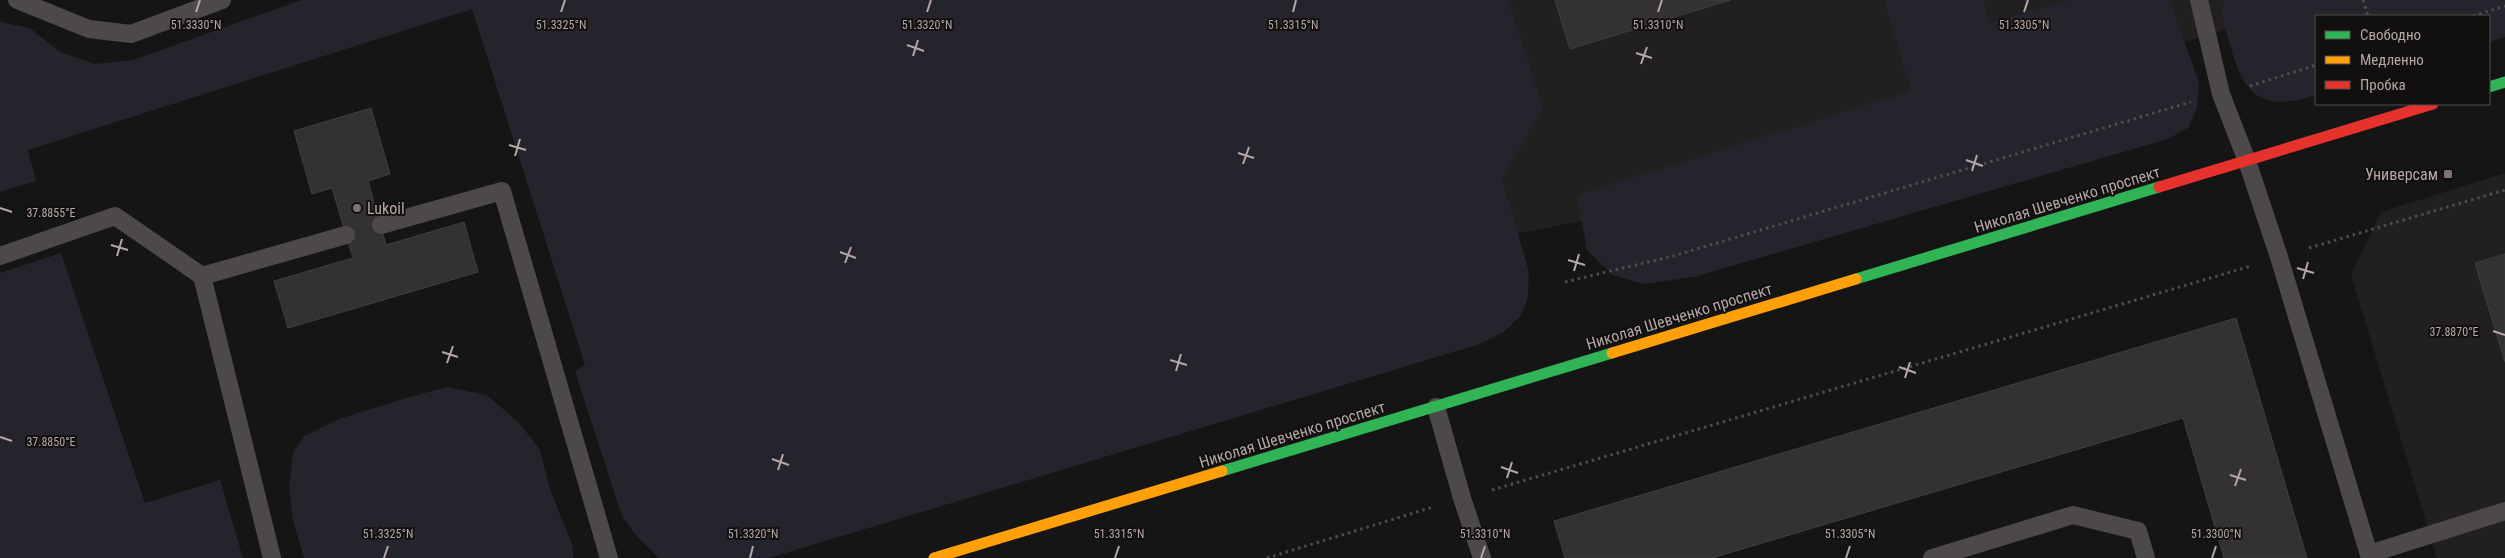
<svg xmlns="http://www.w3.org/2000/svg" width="2505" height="558" font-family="'Roboto Condensed',sans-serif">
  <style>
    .built { fill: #211f1f }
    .grass { fill: #25232b }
    .building { fill: #333131; stroke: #413e3d }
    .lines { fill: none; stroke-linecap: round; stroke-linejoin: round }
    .path { stroke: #504c4c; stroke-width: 3; stroke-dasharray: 2.5 4; stroke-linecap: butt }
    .lane { stroke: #4e4949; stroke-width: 18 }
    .fast { stroke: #30b455; stroke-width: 11 }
    .slow { stroke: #ff9f0a; stroke-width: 11 }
    .jam { stroke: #e5322d; stroke-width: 11 }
    .ticks { fill: none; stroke: #b6a6a7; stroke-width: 2 }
    .poi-dot { fill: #7e7374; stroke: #11100f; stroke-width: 2 }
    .labels { text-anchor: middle; stroke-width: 4; stroke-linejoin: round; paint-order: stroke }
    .poi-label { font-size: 16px; fill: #b6a6a7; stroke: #11100f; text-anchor: end }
    .street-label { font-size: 16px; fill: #b6a6a7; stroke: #11100f }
    .ticks-label { font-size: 12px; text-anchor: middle; fill: #b6a6a7; stroke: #11100f; stroke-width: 4; stroke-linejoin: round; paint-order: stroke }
  </style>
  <rect width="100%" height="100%" fill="#151515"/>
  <g class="built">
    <polygon points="1425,0 2325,0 1603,217 1499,237"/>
    <polygon points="2505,173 2505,558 2437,558 2351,275 2381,212"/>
  </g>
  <g class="grass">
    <polygon points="301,0 1508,0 1543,108 1502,178 1529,272 1528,297 1521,315 1504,332 1480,344 769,558 659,558 637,537 622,516 575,372 585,365 472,9 28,150 36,181 0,192 0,22 30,28 60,52 95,64 133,60"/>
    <polygon points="1884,0 1983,0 1990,23 2068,0 2170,0 2199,83 2197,108 2189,127 2168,139 1694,277 1643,284 1613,275 1587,250 1577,195 1911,91"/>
    <path d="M2224,0H2505V37L2489,42V16H2316V95C2260,113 2243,95 2229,41C2225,27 2220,15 2224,0Z"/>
    <polygon points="61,253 145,503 220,480 243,558 0,558 0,273"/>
    <polygon points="447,387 487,395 520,424 540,450 550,489 573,547 573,558 304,558 293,520 289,488 293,453 304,436 339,419 406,398"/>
  </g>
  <g class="building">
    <polygon points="1555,0 1730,0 1570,49"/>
    <polygon points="371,108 390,174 368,181 386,245 464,222 478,272 288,328 274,281 353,258 332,188 312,194 294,131"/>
    <polygon points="2505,254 2505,362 2475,263"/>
    <polygon points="2236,318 2307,558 2224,558 2183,418 1712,558 1565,558 1554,521"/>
  </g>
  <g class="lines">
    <g class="path">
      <polyline points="2363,0 2368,16"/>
      <polyline points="2473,16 2505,6"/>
      <polyline points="2250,86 2316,65"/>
      <polyline points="2309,248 2505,190"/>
      <polyline points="1565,282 1673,256 2191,102"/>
      <polyline points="1492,490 2251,266"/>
      <polyline points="1267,558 1433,507"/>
    </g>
    <g class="lane">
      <polyline points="17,0 89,29 131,34 222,0"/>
      <polyline points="2199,0 2221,94 2247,161 2279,257 2370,558"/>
      <polyline points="381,225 502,191 609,558"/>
      <polyline points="0,256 115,216 202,276"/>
      <polyline points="1436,407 1462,498 1482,558"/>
      <polyline points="2369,554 2505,511"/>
      <polyline points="272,558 202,276 346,235"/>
      <polyline points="1932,558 2073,515 2138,531 2146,558"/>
    </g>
    <g class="fast">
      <polyline points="2489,87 2505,82"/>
      <polyline points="1856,279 2159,187"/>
      <polyline points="1222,471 1612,353"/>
    </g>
    <g class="slow">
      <polyline points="1612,353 1856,279"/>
      <polyline points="934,558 1222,471"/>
    </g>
    <polyline class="jam" points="2159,187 2433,104"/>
  </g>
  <path class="ticks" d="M196,12L200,0M561,12L565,0M927,12L931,0M1293,12L1296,0M1658,12L1662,0M2024,12L2028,0M907,45L924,51M1636,53L1652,58M913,56L918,40M1641,64L1647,47M509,145L526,150M1238,153L1254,158M515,156L520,139M1966,160L1983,166M1243,164L1249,147M1972,171L1977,155M0,208L12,212M111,245L128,250M840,252L856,258M117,256L122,239M1568,260L1585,265M845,263L851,247M2297,268L2314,273M1574,271L1579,254M2303,279L2308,262M2493,331L2505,335M442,352L458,357M1170,360L1187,365M447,363L453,346M1899,367L1916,373M1176,371L1181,354M1905,378L1910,362M0,437L12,441M772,459L789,465M1501,467L1518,473M778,470L783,454M2230,475L2246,480M1507,478L1512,462M2235,486L2241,469M384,558L388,546M750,558L753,546M1115,558L1119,546M1481,558L1485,546M1846,558L1850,546M2212,558L2216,546"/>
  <g class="poi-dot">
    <rect x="2443" y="169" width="10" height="10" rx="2.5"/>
    <circle cx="357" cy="208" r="5"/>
  </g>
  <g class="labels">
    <g class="poi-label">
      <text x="2438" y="180">Универсам</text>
      <text x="367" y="214" text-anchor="start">Lukoil</text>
    </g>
    <g class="street-label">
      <text transform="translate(2067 199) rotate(-17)" y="6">Николая Шевченко проспект</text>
      <text transform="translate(1679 316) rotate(-17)" y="6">Николая Шевченко проспект</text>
      <text transform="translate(1292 434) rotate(-17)" y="6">Николая Шевченко проспект</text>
    </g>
  </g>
  <g class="ticks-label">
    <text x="196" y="29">51.3330°N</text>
    <text x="561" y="29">51.3325°N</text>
    <text x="927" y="29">51.3320°N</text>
    <text x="1293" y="29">51.3315°N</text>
    <text x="1658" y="29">51.3310°N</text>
    <text x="2024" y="29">51.3305°N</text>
    <text x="51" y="217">37.8855°E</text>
    <text x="2454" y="336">37.8870°E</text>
    <text x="51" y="446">37.8850°E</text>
    <text x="388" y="538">51.3325°N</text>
    <text x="753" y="538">51.3320°N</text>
    <text x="1119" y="538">51.3315°N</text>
    <text x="1485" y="538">51.3310°N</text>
    <text x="1850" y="538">51.3305°N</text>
    <text x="2216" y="538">51.3300°N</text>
  </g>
  <rect x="2315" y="15" width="175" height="90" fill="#11100f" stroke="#534c4c"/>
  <rect x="2325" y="31" width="25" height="8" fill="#30b455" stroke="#534c4c"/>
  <text x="2360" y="40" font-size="15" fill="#b6a6a7">Свободно</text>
  <rect x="2325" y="56" width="25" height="8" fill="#ff9f0a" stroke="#534c4c"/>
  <text x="2360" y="65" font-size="15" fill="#b6a6a7">Медленно</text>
  <rect x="2325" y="81" width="25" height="8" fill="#e5322d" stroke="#534c4c"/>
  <text x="2360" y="90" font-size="15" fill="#b6a6a7">Пробка</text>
</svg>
